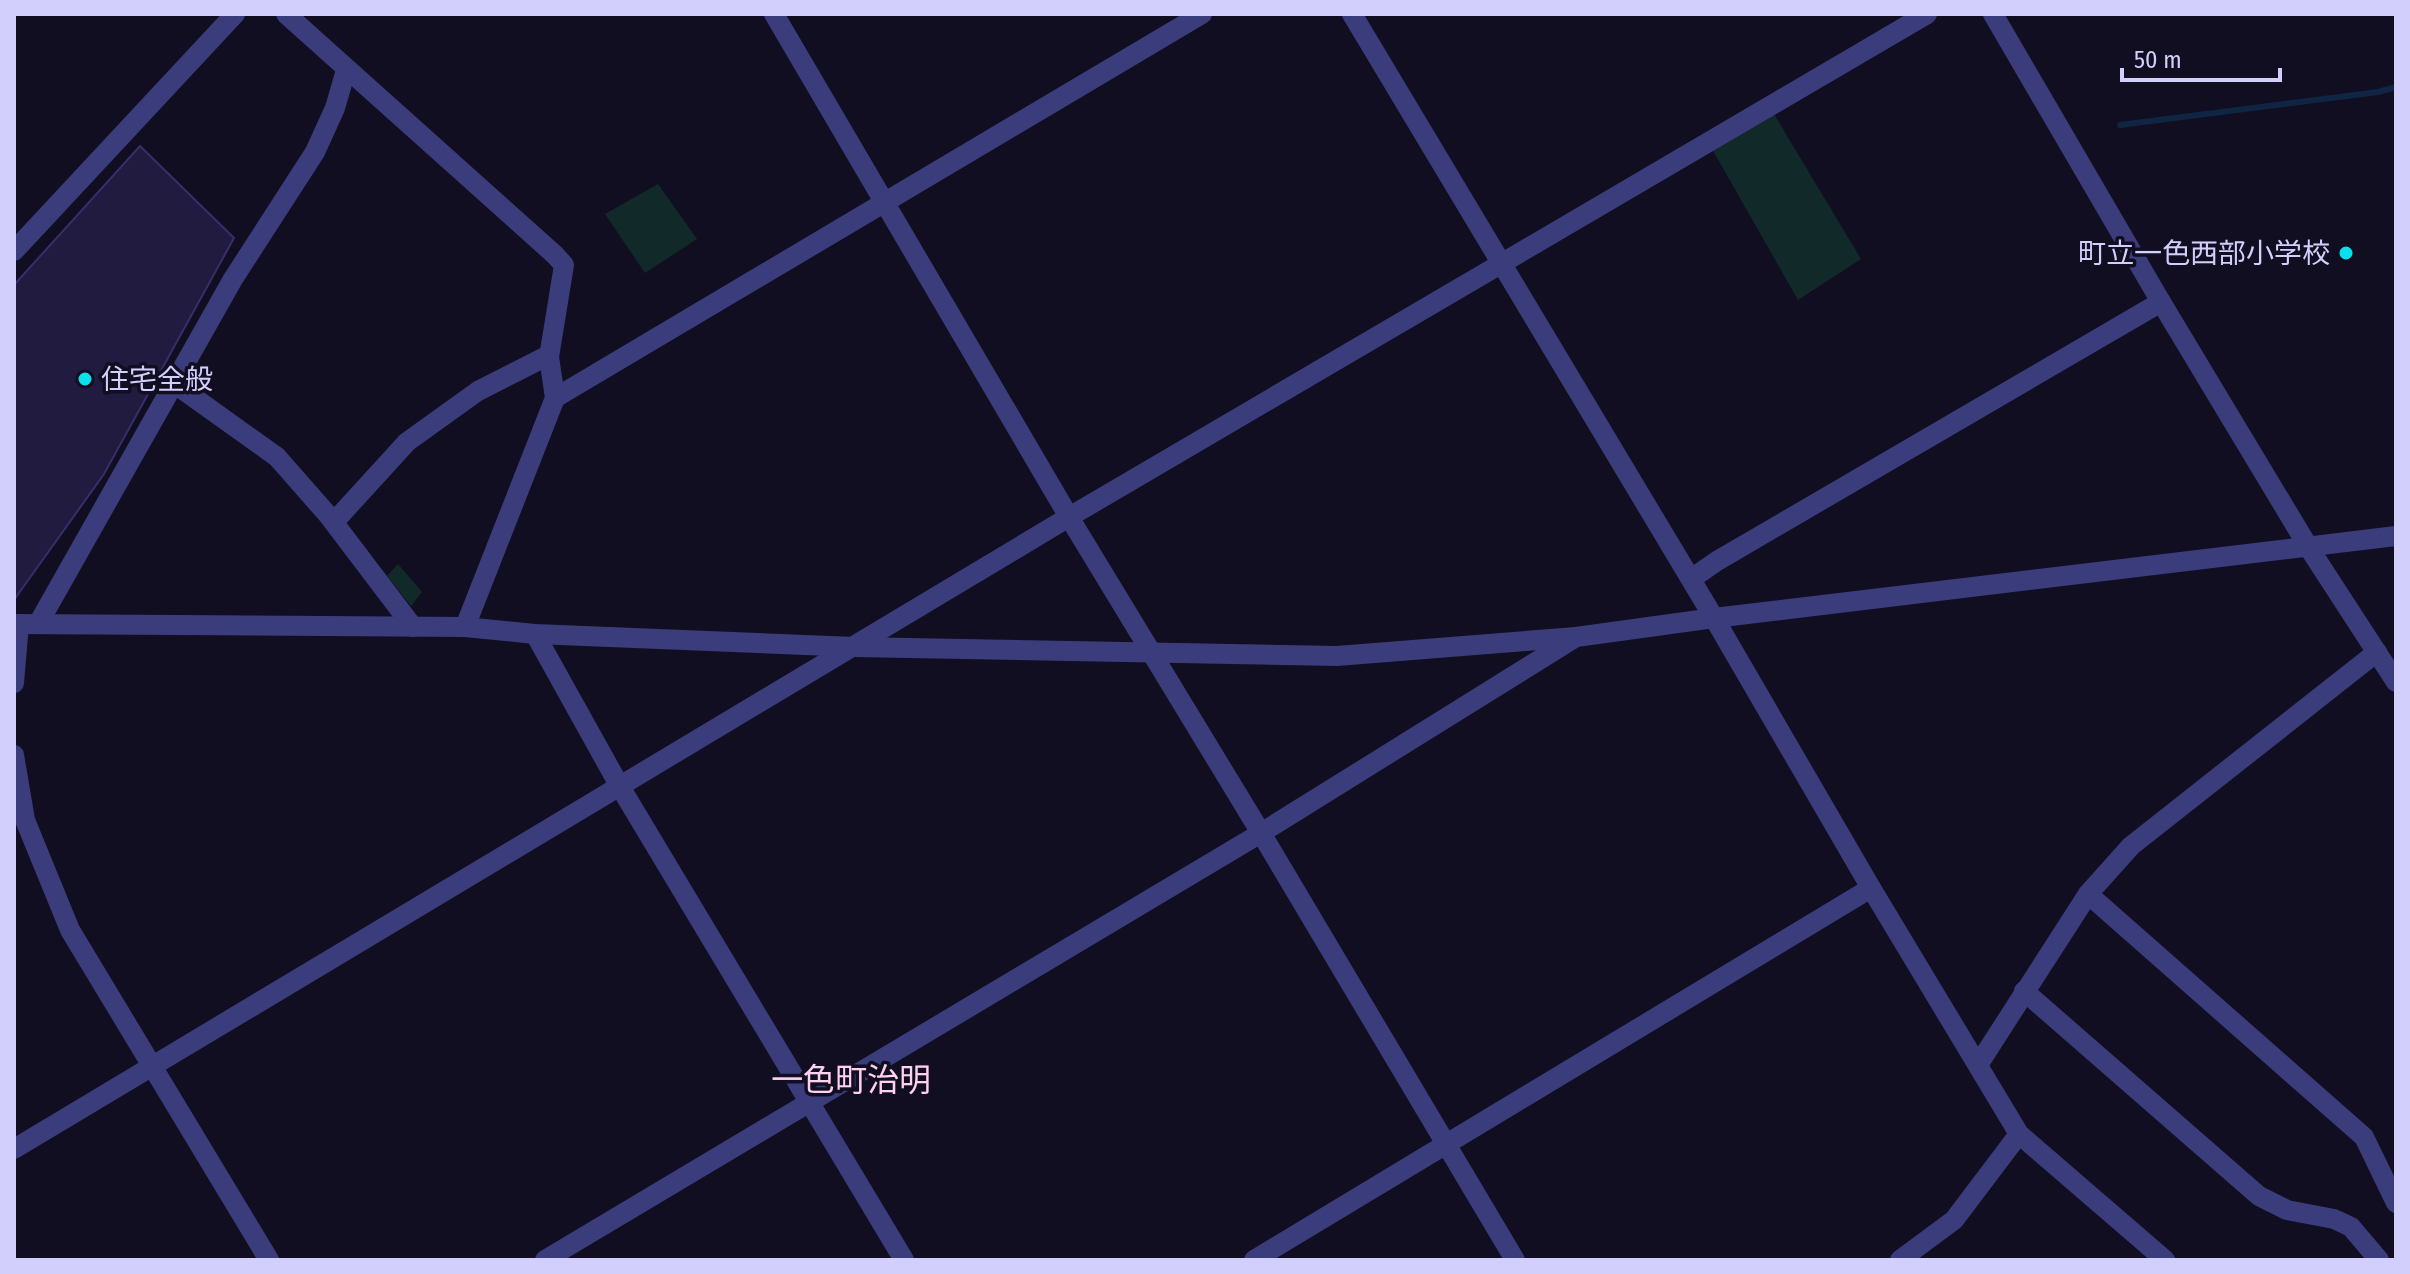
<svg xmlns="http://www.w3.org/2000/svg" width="2410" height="1274" font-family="'Fira Sans Condensed','Noto Sans JP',sans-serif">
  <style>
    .green { fill: #112928 }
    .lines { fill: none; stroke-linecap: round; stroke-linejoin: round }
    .stream { stroke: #0f2543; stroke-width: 6 }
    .building { fill: #211b40; stroke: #372e6b; stroke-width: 2 }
    .minor { stroke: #3b3c7c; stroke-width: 20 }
    .tertiary { stroke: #3b3c7c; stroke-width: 20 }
    .poi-dot { fill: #0cdfec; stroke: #100e20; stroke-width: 3 }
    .labels { text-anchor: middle; stroke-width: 7; stroke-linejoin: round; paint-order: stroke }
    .poi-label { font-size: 28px; fill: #d2cffd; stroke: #100e20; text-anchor: end }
    .quarter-label { font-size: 32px; fill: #fdd1ef; stroke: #100e20 }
  </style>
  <rect width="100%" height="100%" fill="#100e20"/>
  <g class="green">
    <polygon points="1774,114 1861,259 1798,300 1712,149"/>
    <polygon points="658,184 697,239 645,273 605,214"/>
    <polygon points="398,564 422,592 411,606 387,576"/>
  </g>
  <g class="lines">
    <polyline class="stream" points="2120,125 2378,92 2396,87"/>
  </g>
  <polygon class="building" points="140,146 234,238 104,474 14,600 14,285"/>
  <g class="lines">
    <g class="minor">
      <polyline points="286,14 555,255 564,265 549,357 555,398 465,627"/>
      <polyline points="774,14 1069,517 1261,833 1515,1260"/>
      <polyline points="1352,14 1714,618 1871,888 2019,1134 2165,1260"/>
      <polyline points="1993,14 2161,302 2309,548 2396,682"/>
      <polyline points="14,251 235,14"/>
      <polyline points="175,384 277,457 328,515 413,627"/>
      <polyline points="555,398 1202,14"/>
      <polyline points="334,522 407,442 478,391 549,355"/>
      <polyline points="1691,579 1717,561 2161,302"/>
      <polyline points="38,624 233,279 315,152 335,108 346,70"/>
      <polyline points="535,634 619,785 904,1260"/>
      <polyline points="14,683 19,624"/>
      <polyline points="14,755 25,820 70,930 269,1260"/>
      <polyline points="2088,894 2364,1137 2396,1203"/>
      <polyline points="2024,991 2259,1196 2287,1210 2334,1219 2351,1227 2379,1260"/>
      <polyline points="1978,1065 2088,894 2131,846 2377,652"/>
      <polyline points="14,1149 1069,517 1927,14"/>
      <polyline points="545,1260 1261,833 1576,637"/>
      <polyline points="1254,1260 1871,888"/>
      <polyline points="1900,1260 1954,1220 2019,1134"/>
    </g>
    <polyline class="tertiary" points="14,624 465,627 535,634 855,647 1337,656 1576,637 1714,618 2396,536"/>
  </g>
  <g class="poi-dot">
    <circle cx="2346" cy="253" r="8"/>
    <circle cx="85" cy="379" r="8"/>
  </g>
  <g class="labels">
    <g class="poi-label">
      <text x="2330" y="263">町立一色西部小学校</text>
      <text x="101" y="389" text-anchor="start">住宅全般</text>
    </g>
    <g class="quarter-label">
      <text x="851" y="1091">一色町治明</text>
    </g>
  </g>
  <rect width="2410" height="1274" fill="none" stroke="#d2cffd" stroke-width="32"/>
  <path d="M2122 68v12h158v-12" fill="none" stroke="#d2cffd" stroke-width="4"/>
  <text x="2134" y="68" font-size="24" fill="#d2cffd" stroke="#100e20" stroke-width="6" paint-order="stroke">50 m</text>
</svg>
